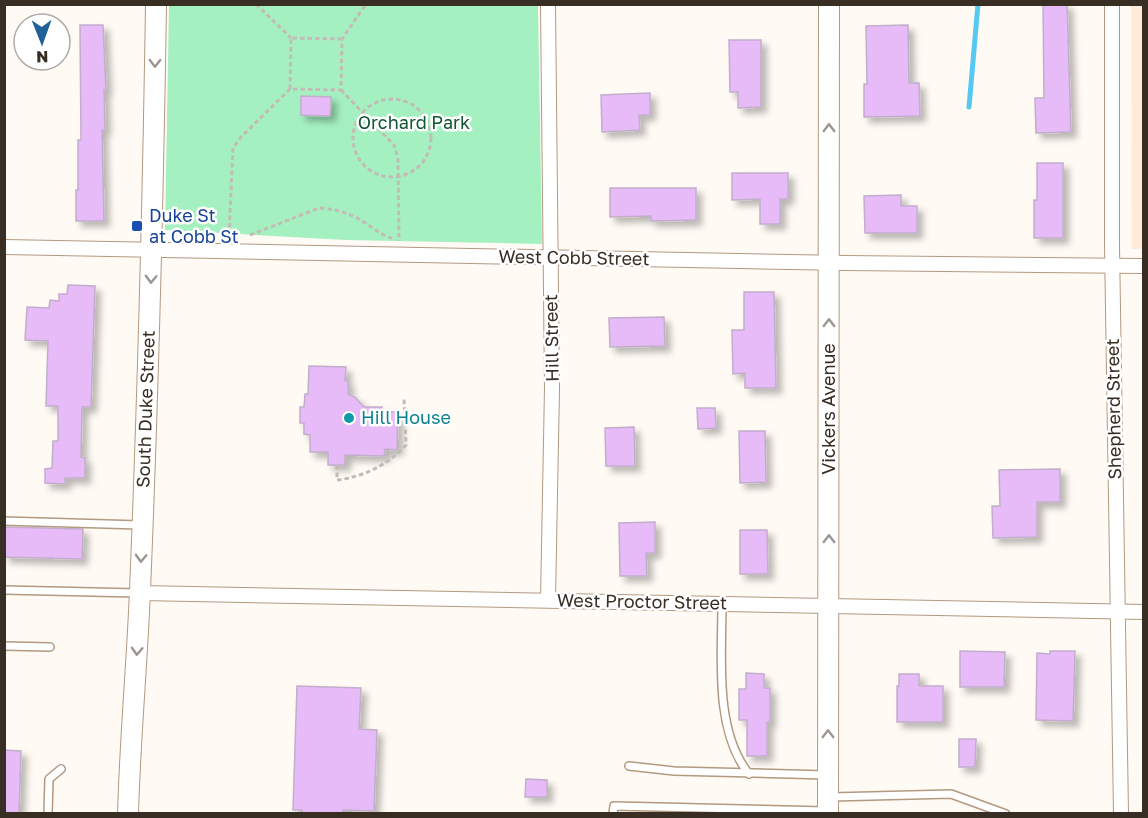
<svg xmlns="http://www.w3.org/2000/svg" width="1148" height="818" font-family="'Golos Text',sans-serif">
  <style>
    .built { fill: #ffebd8 }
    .green { fill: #a4f0c0 }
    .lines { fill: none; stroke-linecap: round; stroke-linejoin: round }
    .stream { stroke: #56c9f3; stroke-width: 5 }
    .building { fill: #e6bbf8; stroke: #c2aecb; stroke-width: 1.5; filter: url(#shadow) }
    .service-casing { stroke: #b29980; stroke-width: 10 }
    .minor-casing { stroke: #b29980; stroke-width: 16 }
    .secondary-casing { stroke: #b29980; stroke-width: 22 }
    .path { stroke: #c3bcb5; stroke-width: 3; stroke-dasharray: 4.5 3; stroke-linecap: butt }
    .service { stroke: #fff; stroke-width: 7 }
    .minor { stroke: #fff; stroke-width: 14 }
    .secondary { stroke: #fff; stroke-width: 20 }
    .oneway { stroke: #9c9692 }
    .transit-dot { fill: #1a4fb4; stroke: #fff; stroke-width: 2 }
    .culture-dot { fill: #0f9aa8; stroke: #fff; stroke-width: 2 }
    .labels { text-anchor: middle; stroke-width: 5; stroke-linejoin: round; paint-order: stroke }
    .park-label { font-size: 18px; fill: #105633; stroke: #fff }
    .transit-label { font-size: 18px; fill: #164399; stroke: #fff; text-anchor: start }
    .street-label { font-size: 18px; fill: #382e24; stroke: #fff }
    .culture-label { font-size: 18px; fill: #0d838f; stroke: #fff; text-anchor: start }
  </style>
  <defs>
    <filter id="shadow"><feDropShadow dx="5.5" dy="5.5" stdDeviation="3" flood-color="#0004"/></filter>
  </defs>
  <rect width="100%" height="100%" fill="#fffaf4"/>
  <polygon class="built" points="1131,5 1143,5 1143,249 1132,249"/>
  <polygon class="green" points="169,5 538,5 542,244 346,240 165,230"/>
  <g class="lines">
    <polyline class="stream" points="969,107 978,4"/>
  </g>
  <g class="building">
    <polygon points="1043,4 1067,4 1071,132 1036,133 1035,98 1044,98"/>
    <polygon points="80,25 103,25 106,90 104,90 105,130 102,130 104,221 76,221 76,190 78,190 78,140 81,140"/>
    <polygon points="908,25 909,83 919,83 920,116 864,117 864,84 867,84 866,26"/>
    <polygon points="729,40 761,40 761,107 738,108 738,92 730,92"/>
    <polygon points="650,93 650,115 639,115 640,130 602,132 601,95"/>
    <polygon points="301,96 331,97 330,116 301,115"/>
    <polygon points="1037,163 1063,163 1063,238 1034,238 1034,200 1037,200"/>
    <polygon points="732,173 788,173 788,199 780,199 780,224 760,224 760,199 732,200"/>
    <polygon points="610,188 696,188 696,220 651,221 651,216 610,217"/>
    <polygon points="901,195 901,206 917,206 917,233 865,233 864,196"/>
    <polygon points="68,285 95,286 91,407 82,407 81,457 85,458 85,478 65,478 65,484 45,483 45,469 52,468 53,441 58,441 58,406 46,406 48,341 25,340 27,307 49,308 50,300 59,301 59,294 67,294"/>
    <polygon points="744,292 774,292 776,388 745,388 745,373 733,374 732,330 744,330"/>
    <polygon points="664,317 665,346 610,347 609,318"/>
    <polygon points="309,366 346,367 345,381 348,381 348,394 355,397 364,407 382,407 382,412 398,412 397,450 385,449 384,456 345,455 345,465 328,465 328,452 310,452 310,435 304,434 304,423 300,423 300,407 304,407 305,394 308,394"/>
    <polygon points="697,408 715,408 716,428 698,429"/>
    <polygon points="634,427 635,466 606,466 605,428"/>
    <polygon points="739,431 765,431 766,482 740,483"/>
    <polygon points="1060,469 1060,502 1037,502 1037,537 993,538 992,506 1000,506 999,470"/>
    <polygon points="655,522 655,553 646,553 647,576 620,576 619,523"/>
    <polygon points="4,527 83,529 82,559 4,557"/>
    <polygon points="740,530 767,530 768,574 740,574"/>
    <polygon points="960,651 1005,652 1004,687 960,687"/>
    <polygon points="1050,651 1075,651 1073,721 1036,720 1037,653 1050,654"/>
    <polygon points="746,673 764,674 764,688 770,688 770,722 767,722 767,756 747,756 747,720 739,720 739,689 746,689"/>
    <polygon points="899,674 919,674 919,686 943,686 943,722 897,722 897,686 899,686"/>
    <polygon points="297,686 361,688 359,729 377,730 374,811 343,810 343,813 302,813 302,810 293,810"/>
    <polygon points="959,739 976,739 975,767 959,767"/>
    <polygon points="4,750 21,751 19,813 4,813"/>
    <polygon points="526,779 547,780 547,797 525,797"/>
  </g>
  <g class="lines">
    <defs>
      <g id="service">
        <polyline points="4,521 140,525"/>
        <polyline points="4,590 137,593"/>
        <path d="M722,604C722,657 714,731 749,774"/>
        <polyline points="4,646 50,647"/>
        <polyline points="629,766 674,771 827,775"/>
        <polyline points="831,797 951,794 1006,814"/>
        <polyline points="48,814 49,779 61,769"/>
        <polyline points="613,814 614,806 826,811"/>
      </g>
      <g id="minor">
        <polyline points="548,4 552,388 548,600"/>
        <polyline points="1112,4 1112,246 1121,814"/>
        <polyline points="4,247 845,263 1144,266"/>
        <polyline points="140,593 1144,612"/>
      </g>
      <g id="secondary">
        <path d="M128,814C130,739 137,665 140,591C148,396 153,200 156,4"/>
        <polyline points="828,814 829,4"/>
      </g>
    </defs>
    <use href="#service" class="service-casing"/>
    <use href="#minor" class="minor-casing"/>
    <use href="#secondary" class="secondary-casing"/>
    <g class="path">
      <polyline points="256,4 291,38"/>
      <polyline points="342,39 291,38 290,89 341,90 342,39 366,4"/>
      <polyline points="341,90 394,145 398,158 399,241"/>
      <circle cx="392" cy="138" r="39"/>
      <polyline points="229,235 233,148 241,137 290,89"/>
      <path d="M250,235L319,208C332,209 343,211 355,217C368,223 379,235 392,238"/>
      <path d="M337,465V480C363,477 388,465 406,445L404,399"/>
    </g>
    <use href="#service" class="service"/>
    <use href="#minor" class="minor"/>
    <use href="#secondary" class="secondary"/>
  </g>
  <defs><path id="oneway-chevron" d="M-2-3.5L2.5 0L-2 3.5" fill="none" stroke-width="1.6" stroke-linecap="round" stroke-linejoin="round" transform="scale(1.5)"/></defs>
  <g class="oneway">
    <use href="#oneway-chevron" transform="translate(155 63) rotate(91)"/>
    <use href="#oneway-chevron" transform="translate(829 128) rotate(-90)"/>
    <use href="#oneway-chevron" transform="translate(151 279) rotate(92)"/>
    <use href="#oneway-chevron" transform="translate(829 323) rotate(-90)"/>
    <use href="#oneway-chevron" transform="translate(829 539) rotate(-90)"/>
    <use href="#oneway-chevron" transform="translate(141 558) rotate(92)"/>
    <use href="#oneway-chevron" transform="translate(137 651) rotate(93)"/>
    <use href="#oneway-chevron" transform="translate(828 734) rotate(-90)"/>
  </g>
  <rect class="transit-dot" x="131" y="220" width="12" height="12" rx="3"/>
  <circle class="culture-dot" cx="349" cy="418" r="6"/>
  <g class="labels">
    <g class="park-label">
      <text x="414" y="129">Orchard Park</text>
    </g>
    <g class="transit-label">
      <text x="149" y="222">Duke St<tspan x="149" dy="21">at Cobb St</tspan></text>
    </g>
    <g class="street-label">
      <text transform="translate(574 258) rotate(1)" y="6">West Cobb Street</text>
      <text transform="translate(552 338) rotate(-91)" y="6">Hill Street</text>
      <text transform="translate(146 409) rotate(-88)" y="6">South Duke Street</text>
      <text transform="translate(829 409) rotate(-90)" y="6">Vickers Avenue</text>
      <text transform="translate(1114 409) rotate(-91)" y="6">Shepherd Street</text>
      <text transform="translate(642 602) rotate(1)" y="6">West Proctor Street</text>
    </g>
    <g class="culture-label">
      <text x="361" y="424">Hill House</text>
    </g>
  </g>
  <rect width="1148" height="818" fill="none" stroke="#382e24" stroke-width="12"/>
  <g transform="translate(42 42) rotate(179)"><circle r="28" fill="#ffffff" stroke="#afaba7" stroke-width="1.5"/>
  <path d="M0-4.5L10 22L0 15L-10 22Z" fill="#216096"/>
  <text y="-9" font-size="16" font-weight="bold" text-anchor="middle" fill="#382e24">N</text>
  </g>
</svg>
